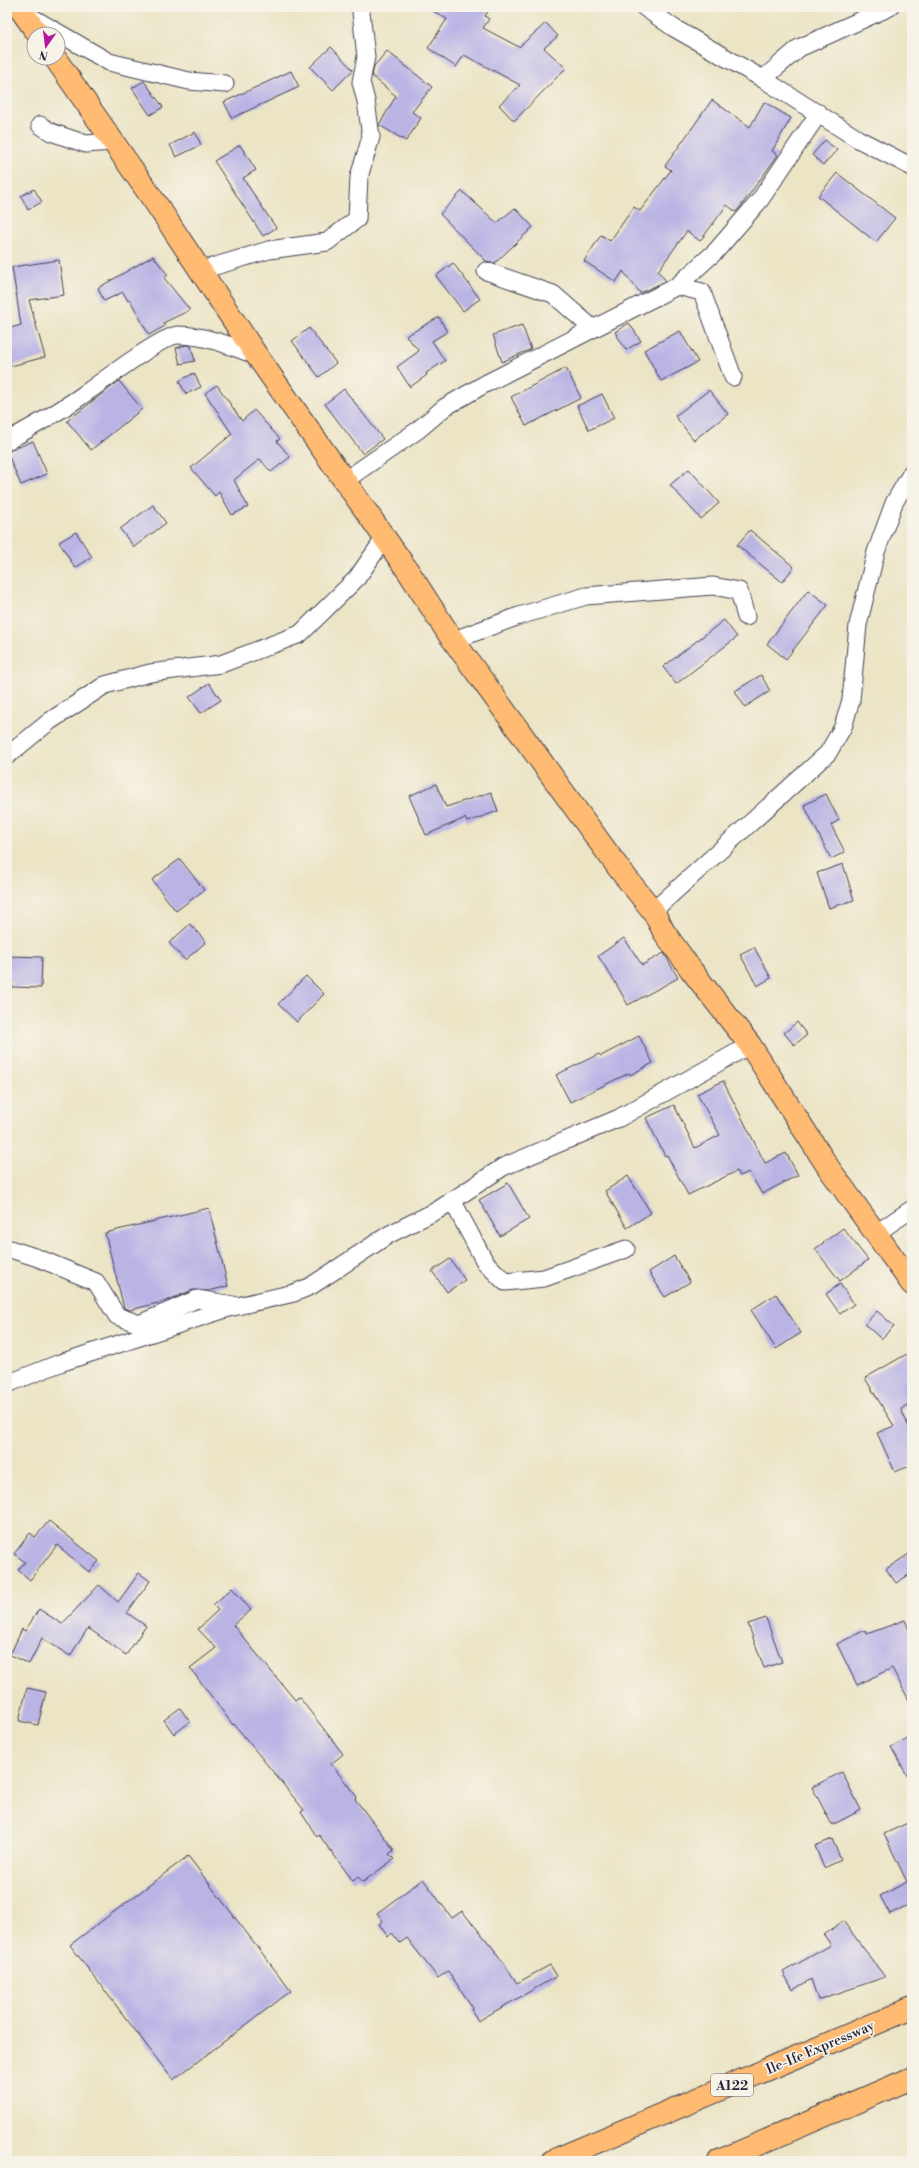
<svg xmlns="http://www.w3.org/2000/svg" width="919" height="2168" font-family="'Libre Bodoni',serif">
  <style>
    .building { fill: #bab4e5 }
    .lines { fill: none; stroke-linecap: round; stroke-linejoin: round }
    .minor-casing { stroke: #403f50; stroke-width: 19 }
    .major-casing { stroke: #403f50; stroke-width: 24 }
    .highway-casing { stroke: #403f50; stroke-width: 24 }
    .minor { stroke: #fff; stroke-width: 17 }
    .major { stroke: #ffbb71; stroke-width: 22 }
    .highway { stroke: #ffbb71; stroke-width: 22 }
    .labels { text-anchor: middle; stroke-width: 3.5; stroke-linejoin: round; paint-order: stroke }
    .shield { fill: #f7f3e8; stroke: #62616f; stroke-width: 1 }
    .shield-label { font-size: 13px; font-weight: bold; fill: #22223b }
    .street-label { font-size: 14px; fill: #22223b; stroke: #f7f3e8 }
  </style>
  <rect width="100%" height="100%" fill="#f7f3e8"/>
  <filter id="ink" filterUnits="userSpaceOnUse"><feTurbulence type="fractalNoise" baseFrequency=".025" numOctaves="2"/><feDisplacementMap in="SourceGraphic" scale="8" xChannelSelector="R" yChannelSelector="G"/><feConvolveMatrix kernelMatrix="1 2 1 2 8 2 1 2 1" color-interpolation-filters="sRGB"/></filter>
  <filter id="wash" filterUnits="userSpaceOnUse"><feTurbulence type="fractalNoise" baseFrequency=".012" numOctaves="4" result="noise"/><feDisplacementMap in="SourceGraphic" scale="16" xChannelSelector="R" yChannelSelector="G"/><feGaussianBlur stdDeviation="0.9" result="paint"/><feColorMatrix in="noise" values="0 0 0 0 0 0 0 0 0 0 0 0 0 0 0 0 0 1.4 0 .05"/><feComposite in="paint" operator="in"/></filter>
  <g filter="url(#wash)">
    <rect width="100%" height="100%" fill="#ebe4c5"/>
    <g id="blocks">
      <g class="building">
        <polygon points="426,7 491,7 485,16 489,19 483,28 519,47 546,23 558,36 544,48 566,68 514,121 499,105 520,85 464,55 456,67 428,48 447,19"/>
        <polygon points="331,47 353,70 333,90 310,67"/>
        <polygon points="387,51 432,87 412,112 421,118 406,141 379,125 396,96 372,76 374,66"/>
        <polygon points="291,71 299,87 232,118 224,102"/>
        <polygon points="144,81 163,107 150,115 132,88"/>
        <polygon points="712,100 750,127 764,102 791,118 772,151 778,155 741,206 736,212 727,205 700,241 687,231 658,271 666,281 640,293 623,271 616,282 584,261 601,235 610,241 634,207 640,211 671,170 665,166"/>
        <polygon points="195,132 201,145 176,157 170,145"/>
        <polygon points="825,140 837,150 823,165 812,155"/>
        <polygon points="240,145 256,170 243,178 276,228 263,236 214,161"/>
        <polygon points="837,173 895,218 876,242 818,196"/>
        <polygon points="34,189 42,202 28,210 21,196"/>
        <polygon points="462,191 497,223 515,208 533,227 495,263 486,261 440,214"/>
        <polygon points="153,256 168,275 164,278 190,310 163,323 165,326 149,335 130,300 128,301 123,292 104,301 98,288"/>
        <polygon points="59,260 64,295 29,300 45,357 7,367 7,329 21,325 12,267"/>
        <polygon points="453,263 480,299 463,311 436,276"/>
        <polygon points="439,317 447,332 432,341 445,361 426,373 427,375 410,387 397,367 419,351 406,336"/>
        <polygon points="629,323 641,341 626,350 615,332"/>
        <polygon points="522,325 531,349 502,362 493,335"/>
        <polygon points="309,328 336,363 319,377 292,341"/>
        <polygon points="680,331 698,362 661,381 644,350"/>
        <polygon points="186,345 191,346 195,361 180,364 176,348"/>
        <polygon points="566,368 581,398 526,426 511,397"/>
        <polygon points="194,373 201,387 186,394 179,381"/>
        <polygon points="119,381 142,409 91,450 67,421"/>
        <polygon points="217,385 242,421 254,410 280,439 277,441 290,457 271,472 260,459 234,480 248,507 232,515 219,492 215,496 191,468 232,434 205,393"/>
        <polygon points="344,389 383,439 363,454 325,404"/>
        <polygon points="709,390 728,414 694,440 675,416"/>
        <polygon points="602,394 614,418 589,430 577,406"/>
        <polygon points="33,441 47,474 21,485 7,452"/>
        <polygon points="689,469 719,503 701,519 670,485"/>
        <polygon points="153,505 166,523 134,547 120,529"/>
        <polygon points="750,530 794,567 782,582 737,545"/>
        <polygon points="76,532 92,557 75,568 59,542"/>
        <polygon points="808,590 828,605 786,659 767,644"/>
        <polygon points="724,620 737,637 676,684 663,667"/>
        <polygon points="761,675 770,691 745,707 735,691"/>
        <polygon points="209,683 221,700 201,713 189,697"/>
        <polygon points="436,784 446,807 491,792 498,811 467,822 465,818 426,835 409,796"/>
        <polygon points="826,794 839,820 831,825 845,852 831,859 804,805"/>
        <polygon points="180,859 204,890 176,911 152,880"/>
        <polygon points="843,864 854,900 829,908 817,873"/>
        <polygon points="190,924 206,942 185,960 169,943"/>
        <polygon points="624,938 642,965 664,953 678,978 628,1005 615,982 598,956"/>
        <polygon points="754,947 771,978 757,986 740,954"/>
        <polygon points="8,956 42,957 41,988 12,987 12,981 7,980"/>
        <polygon points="306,976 324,994 297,1022 278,1004"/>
        <polygon points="797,1022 807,1035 794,1045 784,1033"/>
        <polygon points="639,1036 653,1063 630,1075 629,1073 570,1102 556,1075 599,1054 601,1056"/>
        <polygon points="723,1081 765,1163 786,1153 798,1175 762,1194 749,1172 740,1176 737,1171 688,1195 667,1155 665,1156 646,1118 674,1105 695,1148 720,1135 697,1094"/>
        <polygon points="628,1176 651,1213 627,1228 605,1191"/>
        <polygon points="508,1183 529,1219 500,1236 479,1200"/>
        <polygon points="209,1208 228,1286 209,1291 193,1290 166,1301 130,1310 124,1308 105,1233"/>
        <polygon points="843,1228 868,1260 840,1281 815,1249"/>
        <polygon points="674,1256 690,1282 665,1297 649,1272"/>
        <polygon points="450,1259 465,1280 447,1292 432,1271"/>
        <polygon points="840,1284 854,1304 840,1314 826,1294"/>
        <polygon points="776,1294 801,1333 776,1349 751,1310"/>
        <polygon points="877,1311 894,1326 881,1339 865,1324"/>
        <polygon points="912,1351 912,1402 901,1409 912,1434 912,1465 895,1472 877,1433 894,1426 865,1378"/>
        <polygon points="49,1521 99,1561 89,1572 57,1545 30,1580 18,1570 25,1562 14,1554 30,1533 35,1537"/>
        <polygon points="912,1552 912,1573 896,1583 886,1569"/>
        <polygon points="139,1573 150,1581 127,1613 146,1626 126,1655 88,1628 70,1656 42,1638 29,1664 10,1655 22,1629 25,1631 39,1609 62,1624 99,1585 118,1602"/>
        <polygon points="232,1588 251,1610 233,1625 295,1700 299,1697 343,1754 331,1764 357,1797 355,1799 394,1850 389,1854 394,1859 363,1882 358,1877 353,1881 319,1835 317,1837 301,1812 304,1810 234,1724 233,1725 190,1668 216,1648 198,1629 218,1610 213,1605"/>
        <polygon points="766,1618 782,1662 764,1668 748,1624"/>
        <polygon points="905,1620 912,1638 912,1706 892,1668 857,1685 837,1644 865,1630 867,1634"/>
        <polygon points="27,1688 46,1692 38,1725 19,1721"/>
        <polygon points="180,1708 190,1722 174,1734 164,1720"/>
        <polygon points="912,1736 912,1784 891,1747"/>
        <polygon points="842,1772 861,1810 832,1825 812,1787"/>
        <polygon points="912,1821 912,1903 890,1914 880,1896 907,1882 884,1834"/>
        <polygon points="832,1839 841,1860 824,1868 815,1846"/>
        <polygon points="188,1856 291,1991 173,2080 70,1945"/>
        <polygon points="423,1879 452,1918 462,1911 493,1948 517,1983 550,1965 557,1976 478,2021 471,2009 473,2008 448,1971 438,1978 407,1938 400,1943 392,1933 388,1937 379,1924 383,1921 377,1913"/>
        <polygon points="843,1921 885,1977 818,2000 811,1979 793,1990 783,1972 831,1945 824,1935"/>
      </g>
    </g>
  </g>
  <g filter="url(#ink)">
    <use href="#blocks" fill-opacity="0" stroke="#403f50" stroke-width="1"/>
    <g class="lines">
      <defs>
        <g id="minor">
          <polyline points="644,7 674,28 763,79 858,139 912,167"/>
          <polyline points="26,14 109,62 189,81 225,84"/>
          <polyline points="763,79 799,48 890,7"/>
          <polyline points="40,125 51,132 86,144 112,142"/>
          <polyline points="202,270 269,250 327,242 357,219 359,177 371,137 366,101 361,82 366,57 361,12"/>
          <polyline points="486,271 553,294 592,328"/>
          <polyline points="677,286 716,251 760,200 819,113"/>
          <path d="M7,441C36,425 64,409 90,390C104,380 164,335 178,335C205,335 232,346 257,356"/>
          <polyline points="344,481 418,430 445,407 485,384 677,286 702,292 733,377"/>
          <polyline points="454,640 519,616 586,596 713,586 739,591 746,617"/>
          <polyline points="7,756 50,721 105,685 150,673 221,664 300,634 357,578 384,539"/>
          <polyline points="653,911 828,753 843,727 851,700 858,625 876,552 894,503 912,472"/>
          <polyline points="452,1200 485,1262 505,1282 544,1278 626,1249"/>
          <polyline points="875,1234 912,1209"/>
          <polyline points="7,1248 38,1258 96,1282 117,1316 139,1324 197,1299 233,1305"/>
          <polyline points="7,1384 60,1363 229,1308 294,1293 311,1286 388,1235 438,1210 503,1167 619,1118 750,1045"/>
        </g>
        <g id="major">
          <polyline points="19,7 38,34"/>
          <polyline points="55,58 159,208 257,356 408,571 448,633 620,870 653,911 664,932 692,971 750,1045 828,1167 912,1284"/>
        </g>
        <g id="highway">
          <polyline points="552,2161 912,2008"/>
          <polyline points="719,2161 912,2078"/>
        </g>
      </defs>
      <use href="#minor" class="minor-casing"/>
      <use href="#major" class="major-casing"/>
      <use href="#highway" class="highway-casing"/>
      <use href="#minor" class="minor"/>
      <use href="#major" class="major"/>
      <use href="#highway" class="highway"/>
    </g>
  </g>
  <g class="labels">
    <rect class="shield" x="711" y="2074" width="42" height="22" rx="3"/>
    <g class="shield-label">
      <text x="732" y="2090">A122</text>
    </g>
    <g class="street-label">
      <text transform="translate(820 2047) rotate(-23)" y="5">Ile-Ife Expressway</text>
    </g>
  </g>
  <rect width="919" height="2168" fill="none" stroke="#f7f3e8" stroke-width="24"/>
  <g transform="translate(46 46) rotate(194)"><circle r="19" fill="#f7f3e8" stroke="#a29fa3"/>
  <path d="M0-3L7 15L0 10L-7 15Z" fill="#b5179e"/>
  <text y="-6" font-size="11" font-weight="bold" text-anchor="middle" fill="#22223b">N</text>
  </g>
</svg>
